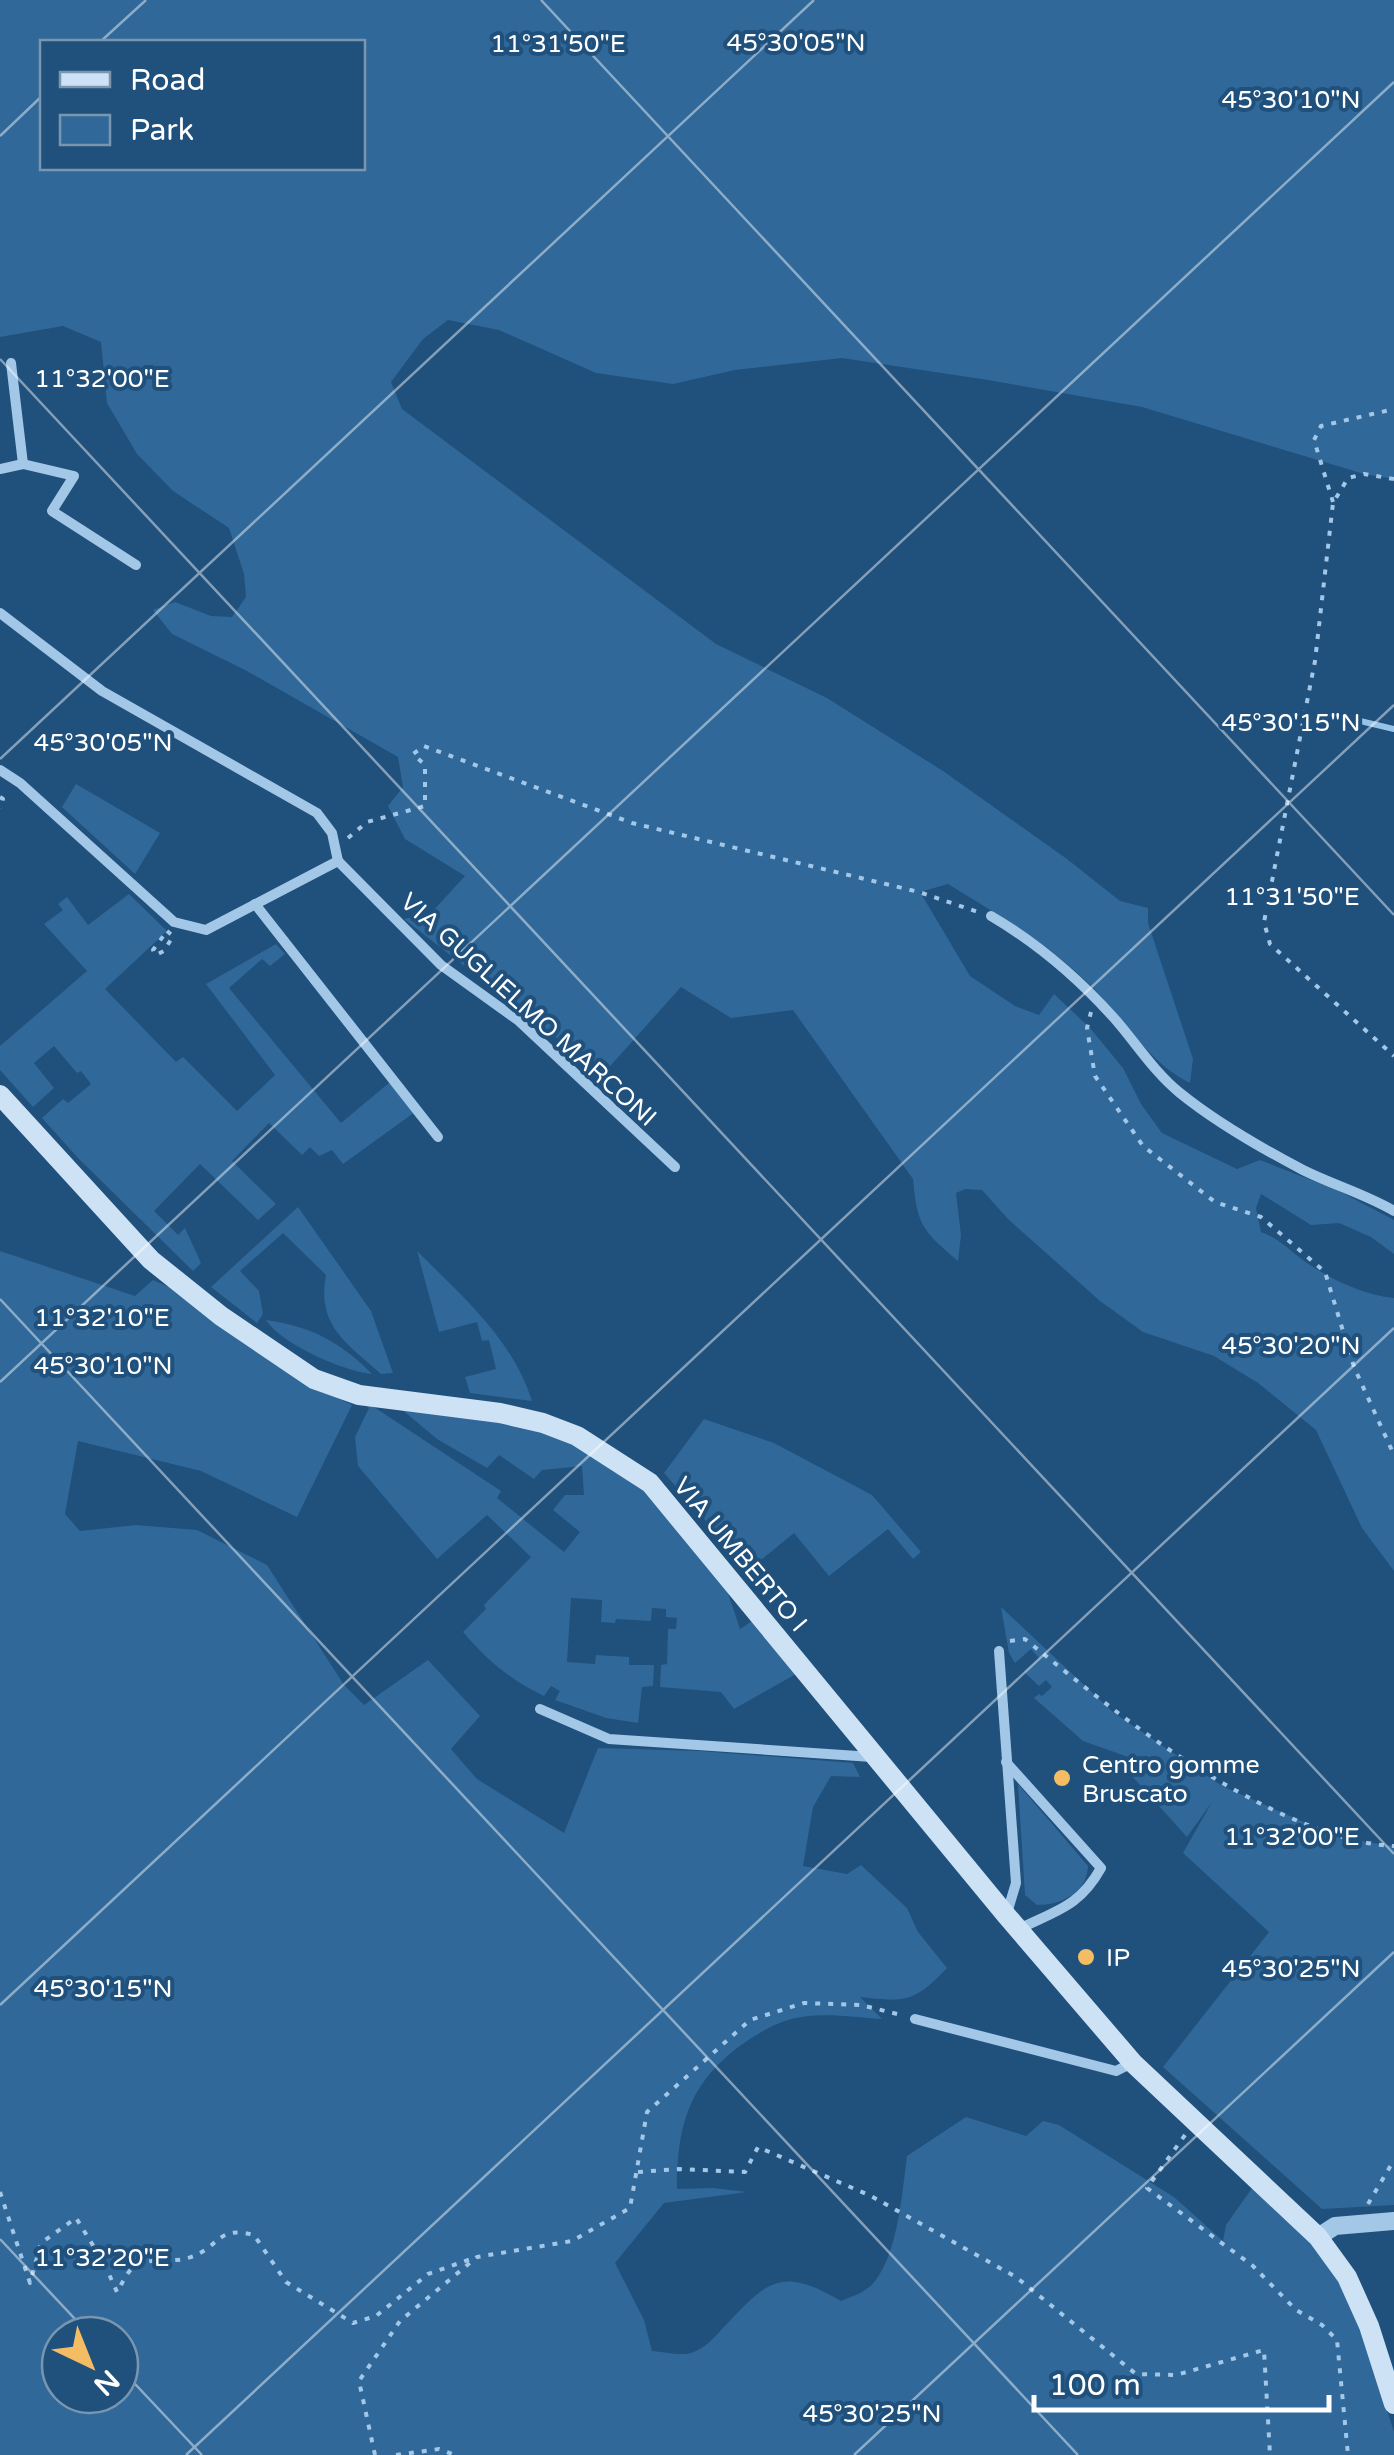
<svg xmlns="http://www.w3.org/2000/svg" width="1394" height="2455" font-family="'Varela Round',sans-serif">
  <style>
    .green { fill: #306899; fill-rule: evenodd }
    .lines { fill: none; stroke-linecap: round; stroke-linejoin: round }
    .stream { stroke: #96c3e8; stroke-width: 6 }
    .path { stroke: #a3c7e7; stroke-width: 4; stroke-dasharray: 5 8; stroke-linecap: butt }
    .minor { stroke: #a3c7e7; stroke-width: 10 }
    .tertiary { stroke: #a3c7e7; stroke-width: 18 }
    .secondary { stroke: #cde2f5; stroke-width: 20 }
    .ticks { fill: none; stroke: #fff; stroke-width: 2.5; stroke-opacity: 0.45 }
    .poi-dot { fill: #f4bd64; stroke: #20507c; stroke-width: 4 }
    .labels { text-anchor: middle; stroke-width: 8; stroke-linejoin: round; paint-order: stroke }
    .street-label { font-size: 25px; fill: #fff; stroke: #20507c }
    .poi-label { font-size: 25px; fill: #fff; stroke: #20507c; text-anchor: start }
    .ticks-label { font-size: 25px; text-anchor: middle; fill: #fff; stroke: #20507c; stroke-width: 8; stroke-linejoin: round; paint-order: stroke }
  </style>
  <rect width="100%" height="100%" fill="#20507c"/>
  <g class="green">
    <path d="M0,0H1394V479L1364,474L1142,407L988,380L842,358L735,370L673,384L596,373L499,330L448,320L423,339L391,382L402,409L716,644L827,698L943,771L1067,859L1120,901L1148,908V923L1193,1059L1190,1083C1147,1062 1121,1014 1086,981C1044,941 997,914 948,884L920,892L970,976L1015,1006L1039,1015L1054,994L1090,1028L1123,1068L1141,1104L1162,1133L1237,1169L1260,1160L1339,1191L1394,1220V1254L1371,1237L1339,1223L1311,1225L1261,1194L1256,1208L1261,1232C1279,1238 1291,1252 1307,1263C1332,1280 1364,1295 1394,1298V1571L1362,1528L1316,1430L1258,1383L1214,1356L1143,1332L1100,1301L1008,1219L982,1190L965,1189L956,1193L961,1235L958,1261C923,1231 917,1226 913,1179L793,1010L731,1018L681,987L603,1074L404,919L431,913L465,876L405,839L388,806L403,787L398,757L245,670L172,634L153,610L175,602L211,616L232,617L246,597L244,574L229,528L173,491L137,454L107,403L101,342L63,326L0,337ZM42,42H362V168H42Z"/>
    <polygon points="76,784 160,833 135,874 62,807"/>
    <polygon points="129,894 167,931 105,989 176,1062 183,1057 237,1111 275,1075 206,984 276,944 285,954 270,966 262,959 229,988 341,1123 390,1082 415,1112 343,1164 332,1150 319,1156 310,1147 302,1155 269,1123 232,1161 276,1204 258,1220 200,1164 154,1211 178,1235 185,1228 201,1263 193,1271 78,1158 42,1118 63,1099 68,1103 91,1084 81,1071 77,1073 54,1046 34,1063 54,1088 33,1107 0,1070 0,1046 87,971 44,924 63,910 58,904 67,897 88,925"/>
    <path d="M298,1207L371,1311L393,1373L381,1374C348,1344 316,1326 326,1275L283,1233L240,1271L259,1291L263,1314L257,1323L211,1287Z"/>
    <path d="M0,1251L135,1296L153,1280L185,1294L290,1374L352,1405L297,1517L201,1471L78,1441L65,1514L80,1531L136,1525L197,1530L267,1565L344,1685L364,1705L428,1660L480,1716L451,1749L477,1779L564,1833L598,1748L700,1751L853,1763L860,1777L831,1776L813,1807L803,1866L847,1874L861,1865L907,1908L918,1932L947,1968C914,2003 905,2002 860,1997L882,2019C853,2017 817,2011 788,2020C774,2024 759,2033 747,2041C690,2080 677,2123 677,2189L713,2188L747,2192L664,2203L615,2263L644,2320L652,2351C664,2352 681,2356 691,2353C704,2349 714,2338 722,2329C767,2281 780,2265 841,2301C853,2296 867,2292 875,2281C898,2252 902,2193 907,2156L966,2117L1026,2136L1043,2121L1059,2125L1174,2197L1223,2241L1226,2225L1255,2184L1313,2242L1353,2305L1394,2432V2455H0ZM60,2335H120V2395H60Z"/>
    <path d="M417,1251C462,1296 512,1338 532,1401L470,1393L465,1377L496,1369L489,1340L482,1341L477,1322L439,1332Z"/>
    <path d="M266,1320C310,1326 341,1342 372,1374C345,1372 281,1344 266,1320Z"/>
    <path d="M363,1403L371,1405L501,1491L497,1498L564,1552L580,1532L553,1510L565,1495H584L582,1466L542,1470L534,1479L499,1455L487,1468L437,1439L400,1408L518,1424L586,1444L648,1494L724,1581L740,1629L761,1615L803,1670L734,1709L721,1692L660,1687L661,1665L667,1664L668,1629H676L677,1618L666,1617V1609L652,1608L651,1621L616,1619L615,1623L601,1622L602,1600L571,1598L567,1662L595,1664L596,1655L629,1657V1665H654L653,1686L642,1687L638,1723L606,1718L555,1700L560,1691L551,1686L544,1696C510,1680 487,1660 463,1632L486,1609L484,1605L531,1557L487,1515L437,1559L358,1466L355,1437L369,1408Z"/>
    <polygon points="704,1419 774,1443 872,1495 921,1552 913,1559 888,1529 829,1576 794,1533 749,1570 664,1473"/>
    <polygon points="1001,1607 1114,1713 1222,1786 1340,1838 1394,1846 1394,2205 1322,2209 1163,2067 1269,1932 1183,1853 1212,1802 1187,1837 1131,1775 1145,1763 1083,1741 1034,1698 1039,1694 1042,1696 1052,1687 1046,1680 1039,1686 1024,1672 1039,1658 1031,1649 1015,1663 1009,1653"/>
    <path d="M1018,1784L1088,1866C1087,1893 1061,1905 1037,1905L1025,1895Z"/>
  </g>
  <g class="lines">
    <polyline class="stream" points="1331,714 1394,729"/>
    <g class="path">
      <polyline points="1394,479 1364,474 1348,478 1333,503 1315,661 1264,922 1270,944 1394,1056"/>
      <polyline points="1333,502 1314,440 1321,426 1394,409"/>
      <polyline points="0,797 3,799 0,808"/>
      <polyline points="348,838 367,822 425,806 425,765 413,754 424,746 632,823 919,892 978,912"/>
      <polygon points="167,931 173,936 164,951 156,955 153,950"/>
      <polyline points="1091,1012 1087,1028 1095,1076 1143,1146 1215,1202 1261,1217 1325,1272 1354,1367 1394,1455"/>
      <path d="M1010,1641L1025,1639C1110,1708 1183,1768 1284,1815C1321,1831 1354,1844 1394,1846"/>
      <polyline points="1185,2135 1147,2188 1253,2266 1296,2310 1322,2325 1337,2340 1348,2455"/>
      <polyline points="638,2172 679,2169 745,2172 758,2147 871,2196 1016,2277 1136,2374 1176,2375 1264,2350 1270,2455"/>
      <path d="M0,2192L30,2283L41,2243L76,2218L104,2263L117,2292C122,2284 127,2271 135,2266C154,2256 173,2264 191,2257C220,2247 217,2225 254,2235L286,2282L353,2323L376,2316L428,2274L471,2259"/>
      <polyline points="1368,2204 1394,2160"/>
      <polyline points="375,2455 359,2381 400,2321 477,2257 572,2241 630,2208 647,2112 750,2020 804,2003 861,2005 901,2015"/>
      <polyline points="396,2455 439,2449 455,2455"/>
    </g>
    <g class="minor">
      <polyline points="11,363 23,464"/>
      <polyline points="0,469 23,464 74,476 52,511 136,565"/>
      <polyline points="0,613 102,691 317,813 332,833 338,861"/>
      <polyline points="0,770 20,783 174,922 206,930 338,861"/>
      <polyline points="338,861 441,965 519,1021 675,1167"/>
      <polyline points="255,904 438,1137"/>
      <path d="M991,916C1037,943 1078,978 1114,1018C1136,1043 1154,1072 1180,1093C1217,1123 1261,1148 1303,1170C1333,1185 1365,1194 1394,1211"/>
      <polyline points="999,1651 1016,1883 1007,1913"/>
      <polyline points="540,1709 609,1739 872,1757"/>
      <path d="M1006,1762L1101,1868C1079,1907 1057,1910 1019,1929"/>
      <polyline points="915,2019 1116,2071 1132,2063"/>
    </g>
    <polyline class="tertiary" points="1318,2237 1335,2226 1394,2221"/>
    <polyline class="secondary" points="0,1095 151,1260 221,1316 314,1379 359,1395 500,1413 543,1423 577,1436 650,1483 1006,1915 1133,2063 1318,2237 1347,2277 1369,2326 1394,2404"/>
  </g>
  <path class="ticks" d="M541,0L1394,915M100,42L146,0M0,136L42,96M0,359L1394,1854M0,759L814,0M0,1299L1078,2455M0,1382L1394,82M0,2005L1394,705M0,2239L90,2335M120,2368L202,2455M186,2455L1394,1328M854,2455L1394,1952"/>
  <g class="poi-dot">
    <circle cx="1062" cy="1778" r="10"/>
    <circle cx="1086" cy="1957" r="10"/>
  </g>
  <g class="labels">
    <g class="street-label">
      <text transform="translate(529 1009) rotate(42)" y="9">VIA GUGLIELMO MARCONI</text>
      <text transform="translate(741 1554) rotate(50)" y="9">VIA UMBERTO I</text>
    </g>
    <g class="poi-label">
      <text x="1082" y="1773">Centro gomme<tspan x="1082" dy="29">Bruscato</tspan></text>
      <text x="1106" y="1966">IP</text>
    </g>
  </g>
  <g class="ticks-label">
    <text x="796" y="51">45°30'05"N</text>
    <text x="558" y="52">11°31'50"E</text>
    <text x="1291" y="108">45°30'10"N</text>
    <text x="102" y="387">11°32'00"E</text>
    <text x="1291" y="731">45°30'15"N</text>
    <text x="103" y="751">45°30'05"N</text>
    <text x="1292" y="905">11°31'50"E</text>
    <text x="102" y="1326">11°32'10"E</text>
    <text x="1291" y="1354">45°30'20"N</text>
    <text x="103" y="1374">45°30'10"N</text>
    <text x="1292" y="1845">11°32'00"E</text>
    <text x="1291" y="1977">45°30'25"N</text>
    <text x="103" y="1997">45°30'15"N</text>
    <text x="102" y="2266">11°32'20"E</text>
    <text x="872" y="2422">45°30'25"N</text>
  </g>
  <rect x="40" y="40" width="325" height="130" fill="#20507c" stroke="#7996b0" stroke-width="2.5"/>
  <rect x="60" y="72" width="50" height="15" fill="#cde2f5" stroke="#7996b0" stroke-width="2.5"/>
  <text x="130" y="90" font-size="30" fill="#ffffff">Road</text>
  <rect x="60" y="115" width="50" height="30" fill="#306899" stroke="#7996b0" stroke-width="2.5"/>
  <text x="130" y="140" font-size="30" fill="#ffffff">Park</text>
  <g transform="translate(90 2365) rotate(137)"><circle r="48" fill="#20507c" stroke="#7996b0" stroke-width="2.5"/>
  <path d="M0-8L18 38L0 25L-18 38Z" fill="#f4bd64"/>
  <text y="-15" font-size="28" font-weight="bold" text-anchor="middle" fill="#ffffff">N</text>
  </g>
  <path d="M1034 2395v15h295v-15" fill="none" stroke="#ffffff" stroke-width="5"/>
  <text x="1049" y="2395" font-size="30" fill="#ffffff" stroke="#20507c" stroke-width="8" paint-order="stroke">100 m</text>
</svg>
